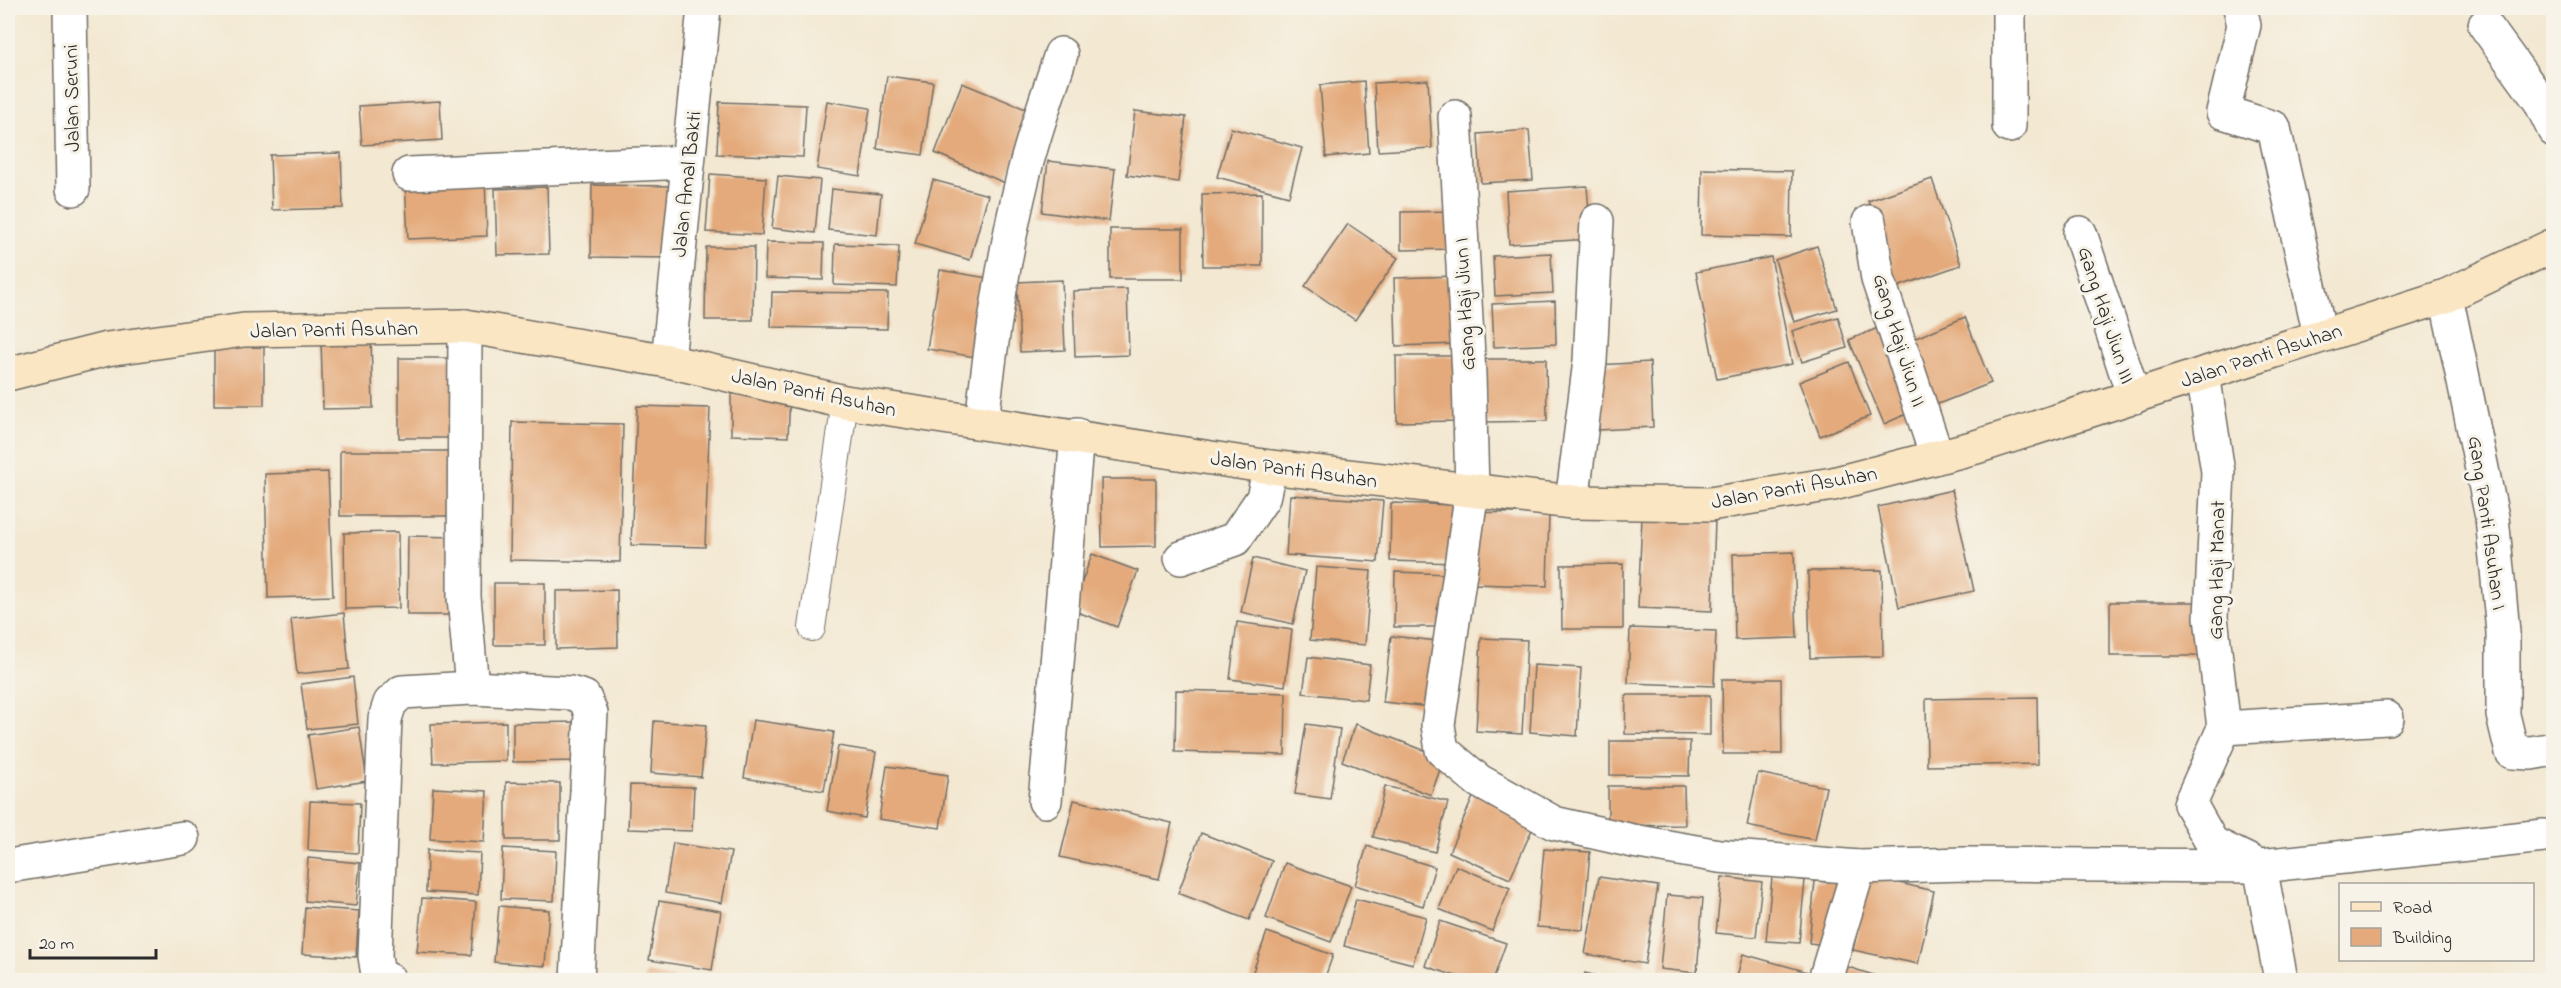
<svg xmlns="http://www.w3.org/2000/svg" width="2561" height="988" font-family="'Indie Flower',sans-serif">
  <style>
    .building { fill: #e4aa7b }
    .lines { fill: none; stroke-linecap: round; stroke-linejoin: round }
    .lane-casing { stroke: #716d65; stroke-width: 28 }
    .street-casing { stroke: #716d65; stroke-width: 36 }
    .secondary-casing { stroke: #716d65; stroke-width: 36 }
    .lane { stroke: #fff; stroke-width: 26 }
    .street { stroke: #fff; stroke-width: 33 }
    .secondary { stroke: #fbe6c3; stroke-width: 33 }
    .labels { text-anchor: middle; stroke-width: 6; stroke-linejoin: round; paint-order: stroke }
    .street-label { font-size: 21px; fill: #2b2b2b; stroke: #f7f3e8 }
  </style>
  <rect width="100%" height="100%" fill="#f7f3e8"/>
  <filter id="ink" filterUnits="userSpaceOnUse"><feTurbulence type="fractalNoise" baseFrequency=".0167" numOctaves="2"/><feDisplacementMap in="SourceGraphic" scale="12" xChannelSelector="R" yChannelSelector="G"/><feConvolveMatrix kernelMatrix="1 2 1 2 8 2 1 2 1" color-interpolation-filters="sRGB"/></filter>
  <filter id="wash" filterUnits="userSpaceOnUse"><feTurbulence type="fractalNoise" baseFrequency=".008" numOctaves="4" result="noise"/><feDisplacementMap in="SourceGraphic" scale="24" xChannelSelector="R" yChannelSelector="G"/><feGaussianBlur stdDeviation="1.35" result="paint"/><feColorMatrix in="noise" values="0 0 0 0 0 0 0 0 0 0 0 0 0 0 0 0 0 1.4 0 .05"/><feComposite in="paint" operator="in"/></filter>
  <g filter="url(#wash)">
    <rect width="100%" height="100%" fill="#f3e8d2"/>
    <g id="blocks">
      <g class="building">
        <polygon points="887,76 933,82 923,155 877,149"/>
        <polygon points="1428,80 1432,148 1378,151 1374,83"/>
        <polygon points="1364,81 1369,153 1326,157 1320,85"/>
        <polygon points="962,83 1033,112 1005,183 935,153"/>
        <polygon points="440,101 442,140 362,145 359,106"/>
        <polygon points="827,101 870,108 860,176 817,169"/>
        <polygon points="719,102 806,105 803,157 717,154"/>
        <polygon points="1135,111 1186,117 1178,182 1127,175"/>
        <polygon points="1231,128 1302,148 1289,196 1217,177"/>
        <polygon points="1529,130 1533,180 1481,183 1478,134"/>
        <polygon points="341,153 343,208 272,210 270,155"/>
        <polygon points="1048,161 1115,169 1109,221 1042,212"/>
        <polygon points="1702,169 1792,171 1791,237 1701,235"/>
        <polygon points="710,174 766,178 762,235 706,232"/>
        <polygon points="778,176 820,180 815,233 772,228"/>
        <polygon points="485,178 487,236 408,239 405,181"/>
        <polygon points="1932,179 1961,265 1897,287 1868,201"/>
        <polygon points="933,180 988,195 970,260 915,244"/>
        <polygon points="592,185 672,186 670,258 591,257"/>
        <polygon points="1587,186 1591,239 1509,244 1506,191"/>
        <polygon points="547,187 549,254 497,255 495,189"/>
        <polygon points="832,189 881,194 877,235 828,230"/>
        <polygon points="1262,193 1262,266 1203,266 1202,194"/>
        <polygon points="1456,211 1456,249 1401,250 1401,212"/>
        <polygon points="1348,224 1398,258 1355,320 1305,286"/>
        <rect x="1110" y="229" width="73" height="50"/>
        <polygon points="766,242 824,243 823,280 765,278"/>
        <polygon points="835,244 899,246 897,287 834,285"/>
        <polygon points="1817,246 1837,309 1794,322 1775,260"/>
        <polygon points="706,247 754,247 753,320 705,320"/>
        <polygon points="1551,253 1553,293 1495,296 1493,256"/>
        <polygon points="1771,257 1792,364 1717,379 1696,272"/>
        <polygon points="940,270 988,278 975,357 927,349"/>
        <polygon points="1456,276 1458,344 1396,346 1394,278"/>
        <polygon points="1062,280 1065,350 1020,352 1017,282"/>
        <polygon points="1127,289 1129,355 1075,357 1073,291"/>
        <polygon points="772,292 888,293 887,329 771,327"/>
        <polygon points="1555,301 1556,344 1494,347 1492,304"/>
        <polygon points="1838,317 1847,348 1802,362 1792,331"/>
        <polygon points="1965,317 1991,383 1928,408 1902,344"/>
        <polygon points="1885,325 1920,408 1884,424 1849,340"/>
        <polygon points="371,338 373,408 323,409 321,340"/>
        <rect x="214" y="347" width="50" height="58"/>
        <polygon points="1396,356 1459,356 1460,421 1397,422"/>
        <rect x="399" y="358" width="57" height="80"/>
        <polygon points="1485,359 1546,359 1547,421 1486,422"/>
        <polygon points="1650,362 1653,427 1599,430 1597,365"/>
        <polygon points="1849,362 1870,416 1820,436 1799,382"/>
        <polygon points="731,394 790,396 788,437 731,435"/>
        <polygon points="637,406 710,408 705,547 631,545"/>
        <polygon points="512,422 623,424 620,562 510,560"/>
        <rect x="340" y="451" width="115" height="65"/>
        <polygon points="328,472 333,596 268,598 265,474"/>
        <polygon points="1101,479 1156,479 1156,546 1102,547"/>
        <polygon points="1952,490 1974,591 1899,607 1878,507"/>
        <polygon points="1290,495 1383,501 1378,562 1286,555"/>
        <polygon points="1391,503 1458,505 1457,563 1390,561"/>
        <polygon points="1473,512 1549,514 1547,586 1472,584"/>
        <polygon points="1642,517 1715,519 1712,611 1638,608"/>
        <polygon points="398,532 399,608 345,609 344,533"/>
        <polygon points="408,536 455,537 454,615 407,615"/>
        <polygon points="1794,552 1797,638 1735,640 1733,554"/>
        <polygon points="1092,554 1138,571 1117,627 1072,610"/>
        <polygon points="1253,558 1305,571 1293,624 1241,612"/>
        <polygon points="1623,564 1623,629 1562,629 1561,565"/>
        <polygon points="1316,567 1371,571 1365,645 1310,640"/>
        <polygon points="1882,570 1883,656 1810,658 1808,571"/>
        <polygon points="1395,572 1449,574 1448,627 1394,627"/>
        <rect x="494" y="583" width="51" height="62"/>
        <polygon points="617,590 618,647 556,649 556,591"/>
        <rect x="2110" y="602" width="91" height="54"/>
        <polygon points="344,613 349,669 297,674 291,619"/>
        <polygon points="1237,622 1292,630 1285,686 1230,679"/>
        <polygon points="1630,628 1716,631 1714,686 1628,683"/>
        <polygon points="1391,636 1447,642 1440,708 1383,702"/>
        <polygon points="1481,638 1527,640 1522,734 1476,731"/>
        <polygon points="1308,657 1370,665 1366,700 1303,693"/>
        <polygon points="1534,665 1581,668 1577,736 1530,732"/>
        <polygon points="353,677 358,724 307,729 301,684"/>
        <polygon points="1722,679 1781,679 1782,754 1723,754"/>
        <polygon points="1176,690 1286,693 1285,755 1175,752"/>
        <polygon points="1626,695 1710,695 1710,735 1625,734"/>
        <polygon points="2037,697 2038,764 1927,766 1926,699"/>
        <polygon points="753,720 834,732 824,791 744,778"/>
        <polygon points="654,721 706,725 701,777 651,773"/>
        <polygon points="506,722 506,761 433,763 431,724"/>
        <polygon points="580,722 580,761 513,762 513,723"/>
        <polygon points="1306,724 1340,729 1330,799 1295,794"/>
        <polygon points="1356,724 1444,758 1431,795 1342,761"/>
        <polygon points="359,727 367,781 316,789 308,735"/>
        <polygon points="1610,741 1690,741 1689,776 1610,775"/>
        <polygon points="838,746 876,752 865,818 827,811"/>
        <polygon points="887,766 948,775 940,828 879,819"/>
        <polygon points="1758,773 1826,787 1815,840 1747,826"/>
        <polygon points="506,782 560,783 560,840 506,840"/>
        <polygon points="630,785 694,787 692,831 628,829"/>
        <polygon points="1385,786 1448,802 1435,852 1373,837"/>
        <polygon points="1608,786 1684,786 1685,825 1608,826"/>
        <polygon points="433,788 487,791 484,842 430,839"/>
        <polygon points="1477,788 1538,816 1510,879 1449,852"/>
        <polygon points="1074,800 1172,823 1159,879 1060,857"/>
        <polygon points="310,801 360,803 358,853 308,850"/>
        <polygon points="1201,833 1272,861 1249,920 1178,893"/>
        <polygon points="673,843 731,852 722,903 665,893"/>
        <polygon points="1367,846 1435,867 1423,906 1355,885"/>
        <polygon points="503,848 556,851 554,901 501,899"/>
        <polygon points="1544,849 1590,852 1583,930 1537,927"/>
        <polygon points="427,850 480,853 478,895 426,892"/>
        <polygon points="308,858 360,863 356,906 305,901"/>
        <polygon points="1285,863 1351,886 1331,942 1266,918"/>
        <polygon points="1456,866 1510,888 1492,931 1439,909"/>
        <polygon points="1869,876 1934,891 1918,964 1853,950"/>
        <polygon points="1599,877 1658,886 1645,964 1585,954"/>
        <polygon points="1722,877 1762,882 1756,937 1716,933"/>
        <polygon points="1772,877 1805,880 1799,943 1766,941"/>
        <polygon points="1815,881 1840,883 1835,946 1809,943"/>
        <polygon points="1667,895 1703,898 1697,973 1660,969"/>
        <polygon points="422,898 476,902 472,955 417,952"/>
        <polygon points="1356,899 1426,917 1413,964 1344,946"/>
        <polygon points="659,901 721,911 712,970 649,960"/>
        <polygon points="499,906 549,910 545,966 494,962"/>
        <polygon points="305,907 359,911 356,957 302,954"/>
        <polygon points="1440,921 1506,943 1493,980 1468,980 1425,966"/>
        <polygon points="1267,932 1333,955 1324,980 1250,980"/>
        <polygon points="1743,954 1808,972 1806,980 1736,980"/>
        <polygon points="1848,967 1889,980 1844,980"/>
        <polygon points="646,973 676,979 676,980 644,980"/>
        <polygon points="1585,973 1612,980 1583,980"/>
      </g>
    </g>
  </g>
  <g filter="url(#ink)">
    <use href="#blocks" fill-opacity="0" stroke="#716d65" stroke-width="1.5"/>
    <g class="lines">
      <defs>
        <polyline id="lane" points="812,628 845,402"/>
        <g id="street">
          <polyline points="70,8 73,189"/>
          <polyline points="2009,8 2009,126"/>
          <polyline points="2240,8 2244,25 2223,112 2274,128 2320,335"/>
          <polyline points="2485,25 2540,101 2554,130"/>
          <polyline points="1455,117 1469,375 1472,490 1438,725 1442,750 1479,781 1554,823 1633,841 1719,856 1859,867 1965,864 2260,866 2544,836"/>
          <polyline points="409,174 688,162"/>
          <polyline points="1869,222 1878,279 1937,457"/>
          <polyline points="2080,233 2134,397"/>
          <polyline points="2446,296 2492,517 2503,632 2503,715 2512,752 2531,753 2554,749"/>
          <polyline points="465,326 464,597 472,688"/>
          <polyline points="668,361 704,8"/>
          <polyline points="2203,374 2218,472 2211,617 2224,728 2190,804 2212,843 2253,863"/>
          <path d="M982,422C991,340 1003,258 1023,177C1033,136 1048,95 1061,54"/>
          <polyline points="1572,502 1590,361 1597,221"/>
          <polyline points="1181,558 1235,539 1263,498 1270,467"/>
          <polyline points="2224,728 2387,718"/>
          <polyline points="1045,801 1077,435"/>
          <polyline points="8,866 183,838"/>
          <polyline points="2260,866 2281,980"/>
          <polyline points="389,980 378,975 375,956 385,719 390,703 402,692 472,688 570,693 584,697 591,713 577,980"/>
          <polyline points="1825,980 1859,867"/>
        </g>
        <polyline id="secondary" points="8,374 107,349 244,330 465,326 668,361 845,402 1270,467 1572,502 1710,504 1833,484 1976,447 2446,296 2554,245"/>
      </defs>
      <use href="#lane" class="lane-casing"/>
      <use href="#street" class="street-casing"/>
      <use href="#secondary" class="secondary-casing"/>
      <use href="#lane" class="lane"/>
      <use href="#street" class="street"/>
      <use href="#secondary" class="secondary"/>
    </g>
  </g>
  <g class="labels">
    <g class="street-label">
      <text transform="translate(71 98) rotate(-91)" y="7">Jalan Seruni</text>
      <text transform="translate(686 184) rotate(-84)" y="7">Jalan Amal Bakti</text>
      <text transform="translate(1464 304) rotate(-93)" y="7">Gang Haji Jiun I</text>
      <text transform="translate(2107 315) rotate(72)" y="7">Gang Haji Jiun III</text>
      <text transform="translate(334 329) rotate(-1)" y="7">Jalan Panti Asuhan</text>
      <text transform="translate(1900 340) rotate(73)" y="7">Gang Haji Jiun II</text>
      <text transform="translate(2261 355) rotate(-18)" y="7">Jalan Panti Asuhan</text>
      <text transform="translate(814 392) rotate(12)" y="7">Jalan Panti Asuhan</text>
      <text transform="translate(1294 469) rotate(8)" y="7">Jalan Panti Asuhan</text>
      <text transform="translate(1794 487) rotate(-10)" y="7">Jalan Panti Asuhan</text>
      <text transform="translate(2488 523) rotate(82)" y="7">Gang Panti Asuhan I</text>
      <text transform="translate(2216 570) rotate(-89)" y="7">Gang Haji Manat</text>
    </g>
  </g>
  <rect width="2561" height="988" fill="none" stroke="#f7f3e8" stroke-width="30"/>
  <rect x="2339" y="883" width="195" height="78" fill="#f7f3e8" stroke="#a5a39c" stroke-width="1.5"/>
  <rect x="2351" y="902" width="30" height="9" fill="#fbe6c3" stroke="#a5a39c" stroke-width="1.5"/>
  <text x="2393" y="913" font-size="18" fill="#2b2b2b">Road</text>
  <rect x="2351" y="928" width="30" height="18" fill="#e4aa7b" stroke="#a5a39c" stroke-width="1.5"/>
  <text x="2393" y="943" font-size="18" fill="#2b2b2b">Building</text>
  <path d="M30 949v9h126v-9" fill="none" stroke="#2b2b2b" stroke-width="3"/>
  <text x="39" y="949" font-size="18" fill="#2b2b2b" stroke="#f7f3e8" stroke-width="4.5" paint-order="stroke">20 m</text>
</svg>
